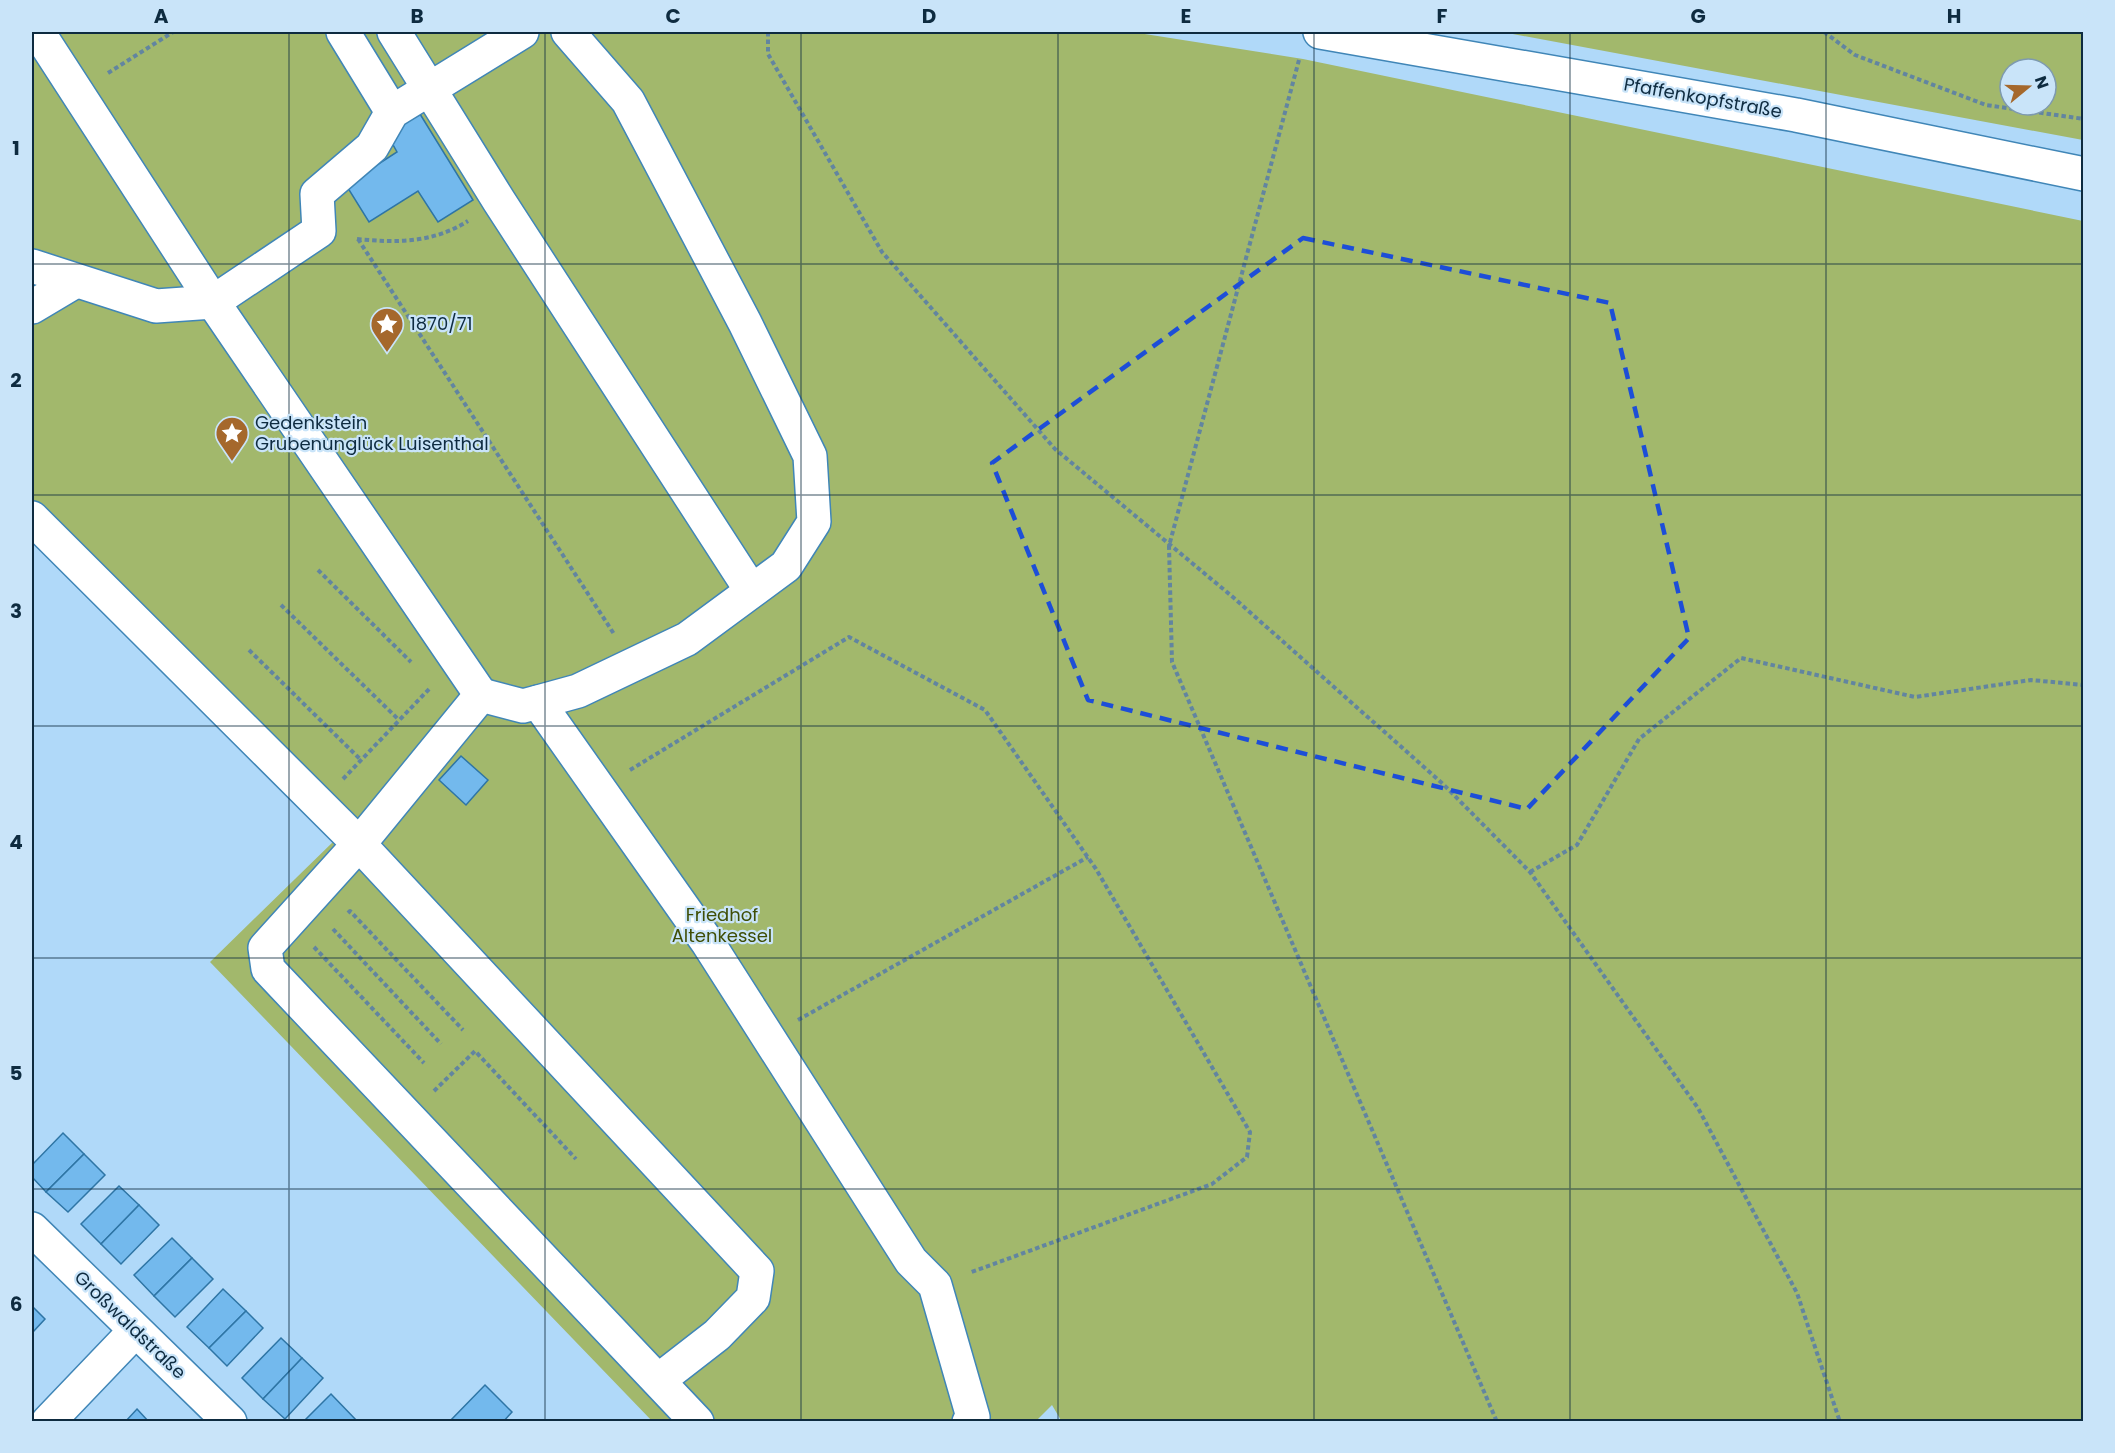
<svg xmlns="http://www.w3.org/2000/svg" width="2115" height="1453" font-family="Poppins,sans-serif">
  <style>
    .green { fill: #a2b86c; fill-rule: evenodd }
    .building { fill: #73b9ed; stroke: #2e75a5; stroke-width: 1.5 }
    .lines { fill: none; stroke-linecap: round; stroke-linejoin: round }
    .minor-casing { stroke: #4086b7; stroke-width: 36 }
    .path { stroke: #6285a0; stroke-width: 4; stroke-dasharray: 4.5 3; stroke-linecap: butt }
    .minor { stroke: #fff; stroke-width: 33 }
    .marked { fill: none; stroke: #1d4ed8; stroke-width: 4.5; stroke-dasharray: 12 8; stroke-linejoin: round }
    .grid { fill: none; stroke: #0e2b40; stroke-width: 1.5; stroke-opacity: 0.55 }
    .labels { text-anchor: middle; stroke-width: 4.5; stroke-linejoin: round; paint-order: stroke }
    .street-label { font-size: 18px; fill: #0e2b40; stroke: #c9e4f9 }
    .poi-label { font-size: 18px; fill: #0e2b40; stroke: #c9e4f9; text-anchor: start }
    .park-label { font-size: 18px; fill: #3f4e05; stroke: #c9e4f9 }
    .neatline { fill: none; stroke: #0e2b40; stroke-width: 2 }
    .grid-label { font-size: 20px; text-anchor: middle; font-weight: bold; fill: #0e2b40 }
  </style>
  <rect width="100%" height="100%" fill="#b0d9f9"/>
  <g class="green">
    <polygon points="32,32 1132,32 1303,59 2083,221 2083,1421 1062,1422 1052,1405 1035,1422 652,1421 210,962 336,839 32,542"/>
    <path d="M1502,32H2083V140ZM2010,69H2046V105H2010Z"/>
  </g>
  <g class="building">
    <polygon points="420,114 473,200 438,222 418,191 369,222 346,185 397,152 387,134"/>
    <polygon points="461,756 488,780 466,805 439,780"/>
    <polygon points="63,1133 84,1154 46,1192 32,1177 32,1165"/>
    <polygon points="84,1154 105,1175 68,1212 46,1192"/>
    <polygon points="119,1186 139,1205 101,1244 81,1224"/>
    <polygon points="139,1205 159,1225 121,1264 101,1244"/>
    <polygon points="172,1238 192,1258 154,1296 134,1275"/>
    <polygon points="192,1258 213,1279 175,1317 154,1296"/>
    <polygon points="223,1289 246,1311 209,1348 187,1327"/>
    <polygon points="32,1306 45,1319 32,1333"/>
    <polygon points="246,1311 263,1328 227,1366 209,1348"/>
    <polygon points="281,1338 302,1358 263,1399 242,1378"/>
    <polygon points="302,1358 323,1378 285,1419 263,1399"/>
    <polygon points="485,1385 512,1412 503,1422 449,1422"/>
    <polygon points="331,1394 358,1422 303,1422"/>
    <polygon points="137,1409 149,1422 125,1422"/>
  </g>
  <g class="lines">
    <defs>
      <g id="minor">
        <polyline points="38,32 213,302 481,695"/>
        <polyline points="343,32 392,112"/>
        <polyline points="394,32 499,201 751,590"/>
        <polyline points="568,32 628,101 745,323 810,456 814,522 786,566 687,639 578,691 538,702 523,706 481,695 359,844 265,948 268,969 697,1422"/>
        <polyline points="1320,32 1796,115 2084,174"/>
        <polyline points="32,266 156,306 213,302 319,231 317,194 372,147 392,112 522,32"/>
        <polyline points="32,307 74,282"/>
        <polyline points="32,518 359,844 757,1271 753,1298 717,1335 659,1380"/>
        <polyline points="538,702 708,943 911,1261 935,1285 973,1417 969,1422"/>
        <polyline points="32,1229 230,1422"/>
        <polyline points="48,1422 135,1331"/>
      </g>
    </defs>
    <use href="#minor" class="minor-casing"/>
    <g class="path">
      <polyline points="768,32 768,54 882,252 1055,449 1234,598 1443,784 1530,872 1698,1108 1797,1293 1840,1422"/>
      <polyline points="1824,32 1855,55 1986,105 2084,119"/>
      <polyline points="1299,60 1169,546 1172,662 1497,1422"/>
      <polyline points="108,73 173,32"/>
      <path d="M357,239C397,243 433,243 468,221"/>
      <polyline points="358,239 614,634"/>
      <polyline points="318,570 411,662"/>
      <polyline points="281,605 399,720"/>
      <polyline points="249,650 361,760"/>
      <polyline points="630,770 849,637 985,710 1096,869 1250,1132 1247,1157 1212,1184 969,1273"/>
      <polyline points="343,779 431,687"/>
      <polyline points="1530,872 1577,845 1639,739 1741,658 1915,697 2031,680 2084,685"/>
      <polyline points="348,913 350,911 463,1030"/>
      <polyline points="333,929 441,1044"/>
      <polyline points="314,947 424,1063"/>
      <polyline points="798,1020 1088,857"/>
      <polyline points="434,1091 475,1051 576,1159"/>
    </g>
    <use href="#minor" class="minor"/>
  </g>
  <path class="marked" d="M1303,238L1610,303L1689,638L1527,809L1088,700L992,463Z"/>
  <path class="grid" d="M289,32V1422M545,32V1422M801,32V1422M1058,32V1422M1314,32V1422M1570,32V1422M1826,32V1422M32,264H2084M32,495H2084M32,726H2084M32,958H2084M32,1189H2084"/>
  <defs>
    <symbol id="sight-pin" viewBox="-11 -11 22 30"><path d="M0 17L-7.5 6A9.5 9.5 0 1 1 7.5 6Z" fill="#a5682c" stroke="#c9e4f9"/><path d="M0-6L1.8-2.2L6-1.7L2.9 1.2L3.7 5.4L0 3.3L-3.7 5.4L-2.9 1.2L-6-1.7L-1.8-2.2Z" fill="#fff"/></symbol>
  </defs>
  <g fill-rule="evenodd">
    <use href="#sight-pin" x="368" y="305" width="38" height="52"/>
    <use href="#sight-pin" x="213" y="414" width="38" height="52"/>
  </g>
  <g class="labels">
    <g class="street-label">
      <text transform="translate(1703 98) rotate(10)" y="6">Pfaffenkopfstraße</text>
      <text transform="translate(130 1325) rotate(44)" y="6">Großwaldstraße</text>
    </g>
    <g class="poi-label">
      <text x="410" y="330">1870/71</text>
      <text x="255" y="429">Gedenkstein<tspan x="255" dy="21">Grubenunglück Luisenthal</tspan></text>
    </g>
    <g class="park-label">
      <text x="722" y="921">Friedhof<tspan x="722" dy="21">Altenkessel</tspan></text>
    </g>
  </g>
  <rect width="2115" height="1453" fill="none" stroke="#c9e4f9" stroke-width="66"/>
  <g transform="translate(2028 87) rotate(71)"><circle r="28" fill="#c9e4f9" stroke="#7e9aaf" stroke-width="1.5"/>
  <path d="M0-4.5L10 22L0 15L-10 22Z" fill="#a5682c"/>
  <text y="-9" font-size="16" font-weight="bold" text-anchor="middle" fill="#0e2b40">N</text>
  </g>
  <rect x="33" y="33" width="2049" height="1387" class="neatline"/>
  <g class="grid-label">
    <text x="161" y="23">A</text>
    <text x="417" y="23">B</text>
    <text x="673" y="23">C</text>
    <text x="929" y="23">D</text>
    <text x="1186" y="23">E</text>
    <text x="1442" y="23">F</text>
    <text x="1698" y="23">G</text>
    <text x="1954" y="23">H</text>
    <text x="16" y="155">1</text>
    <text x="16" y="387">2</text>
    <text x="16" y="618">3</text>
    <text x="16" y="849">4</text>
    <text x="16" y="1080">5</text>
    <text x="16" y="1311">6</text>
  </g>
</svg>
